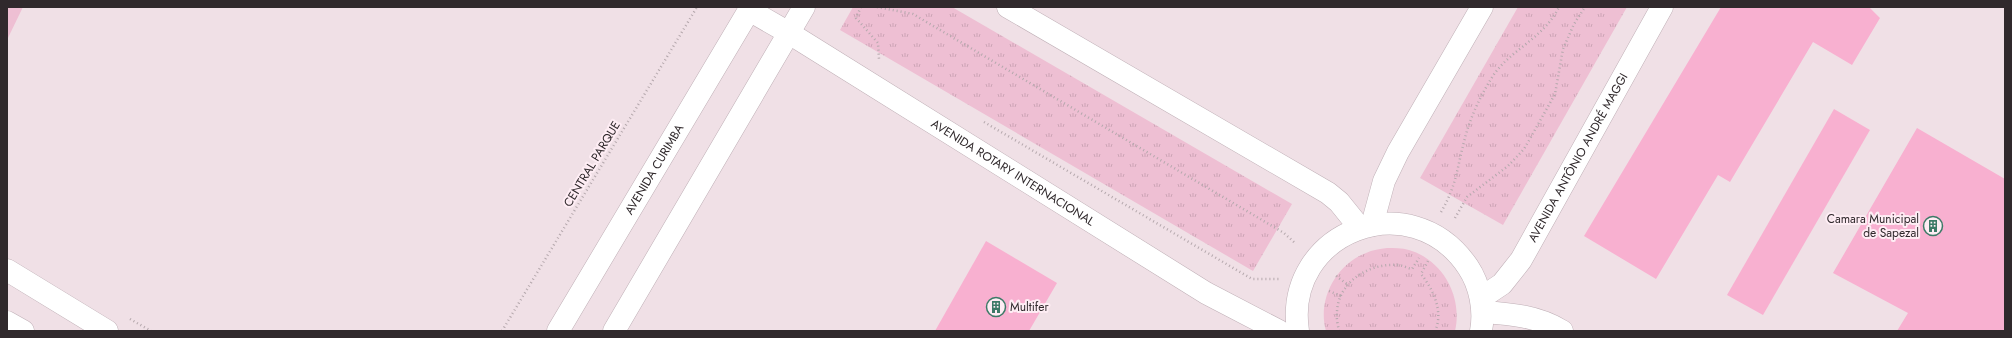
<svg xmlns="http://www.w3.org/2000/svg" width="2012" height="338" font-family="Jost,sans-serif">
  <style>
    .grass { fill: #eebfd3 }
    .park { fill: url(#park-tufts) }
    .building { fill: #f8b0d0 }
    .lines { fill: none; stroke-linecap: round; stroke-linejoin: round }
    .tertiary-casing { stroke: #bfafb6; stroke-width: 23 }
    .path { stroke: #b5a8ad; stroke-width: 2.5; stroke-dasharray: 1 3; stroke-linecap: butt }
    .tertiary { stroke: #fff; stroke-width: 22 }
    .labels { text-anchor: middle; stroke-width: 4; stroke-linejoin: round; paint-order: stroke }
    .street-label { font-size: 12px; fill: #30292c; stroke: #feedf4 }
    .poi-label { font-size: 12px; fill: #30292c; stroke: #feedf4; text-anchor: end }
  </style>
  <defs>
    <pattern id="park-tufts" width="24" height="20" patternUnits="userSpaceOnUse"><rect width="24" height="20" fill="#eebfd3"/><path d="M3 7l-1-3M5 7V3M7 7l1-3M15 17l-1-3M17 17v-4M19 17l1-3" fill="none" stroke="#cca4b5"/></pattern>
  </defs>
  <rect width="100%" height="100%" fill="#f0e0e6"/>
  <polygon class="grass" points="7,7 23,7 7,40"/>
  <g class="park">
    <polygon points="853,7 952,7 1292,204 1253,271 840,30"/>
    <polygon points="1518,7 1627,7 1503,225 1420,178"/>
    <path d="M1387,248C1394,248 1402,248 1409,250C1443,260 1463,297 1455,331H1326C1317,300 1336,264 1366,253C1372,250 1380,249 1387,248Z"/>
  </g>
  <g class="building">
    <polygon points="1721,7 1869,7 1880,18 1852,65 1813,42 1730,182 1718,175 1656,279 1584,236"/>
    <polygon points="1834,109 1870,130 1763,315 1727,295"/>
    <polygon points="1917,128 2005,179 2005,331 1897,331 1908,313 1833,273"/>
    <polygon points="986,241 1057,283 1029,331 935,331"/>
  </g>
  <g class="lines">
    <defs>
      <g id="tertiary">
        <polyline points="1008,7 1328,193 1339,202 1360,228"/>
        <path id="s1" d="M749,10L789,33L1206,293L1279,331"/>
        <polyline points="1372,225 1384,181 1398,152 1482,7"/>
        <polyline points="7,270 107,331"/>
        <path id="s2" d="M1481,298L1502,284L1521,260L1662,7"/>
        <path d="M1483,312C1512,314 1537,316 1562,331"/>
        <polyline points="7,322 23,331"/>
        <path id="s3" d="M558,331L751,7"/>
        <polyline points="614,331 804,7"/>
        <path d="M1298,331C1283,232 1411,182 1468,267C1480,285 1485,310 1481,331"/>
      </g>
    </defs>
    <use href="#tertiary" class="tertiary-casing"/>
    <g class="path">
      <polyline points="861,7 856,18 878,43 879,59"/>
      <polyline points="877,7 913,14 1284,233 1296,244"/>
      <polyline points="984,122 1252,279 1279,279"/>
      <path d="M1441,212C1457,185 1457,167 1465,138C1470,118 1480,97 1491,79C1508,50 1543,40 1559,7"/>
      <polyline points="1455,218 1467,197 1508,166 1524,149 1531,137 1555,94 1563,49 1574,24 1585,7"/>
      <path d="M1428,261L1421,274C1433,289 1444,312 1435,331"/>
      <polyline points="1336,276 1347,284"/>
      <polyline points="1329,291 1341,296"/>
      <polyline points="130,319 151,331"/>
      <polyline points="502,331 697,7"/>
      <path d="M1339,331C1338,325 1336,318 1337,312C1338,282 1369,263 1397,265C1402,265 1407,268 1412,269L1419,258"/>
    </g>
    <use href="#tertiary" class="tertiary"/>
  </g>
  <defs>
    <symbol id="building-ring" viewBox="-11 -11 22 22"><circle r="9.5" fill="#feedf4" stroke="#3d7a67" stroke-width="1.5"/><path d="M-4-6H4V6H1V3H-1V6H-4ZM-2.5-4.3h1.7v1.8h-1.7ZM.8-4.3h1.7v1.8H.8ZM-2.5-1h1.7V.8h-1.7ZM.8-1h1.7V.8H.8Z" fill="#3d7a67"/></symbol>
  </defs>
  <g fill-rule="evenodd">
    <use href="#building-ring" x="1922" y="215" width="22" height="22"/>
    <use href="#building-ring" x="985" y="296" width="22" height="22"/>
  </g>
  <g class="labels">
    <g class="street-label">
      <text dy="4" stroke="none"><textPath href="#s2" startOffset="173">AVENIDA ANTÔNIO ANDRÉ MAGGI</textPath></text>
      <text transform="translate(592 164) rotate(-59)" y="4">CENTRAL PARQUE</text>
      <text dy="4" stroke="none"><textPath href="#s3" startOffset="188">AVENIDA CURIMBA</textPath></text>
      <text dy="4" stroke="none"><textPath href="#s1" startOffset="310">AVENIDA ROTARY INTERNACIONAL</textPath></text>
    </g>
    <g class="poi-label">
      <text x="1919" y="223">Camara Municipal<tspan x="1919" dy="14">de Sapezal</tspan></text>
      <text x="1010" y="311" text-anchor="start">Multifer</text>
    </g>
  </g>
  <rect width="2012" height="338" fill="none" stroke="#30292c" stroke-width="16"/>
</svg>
